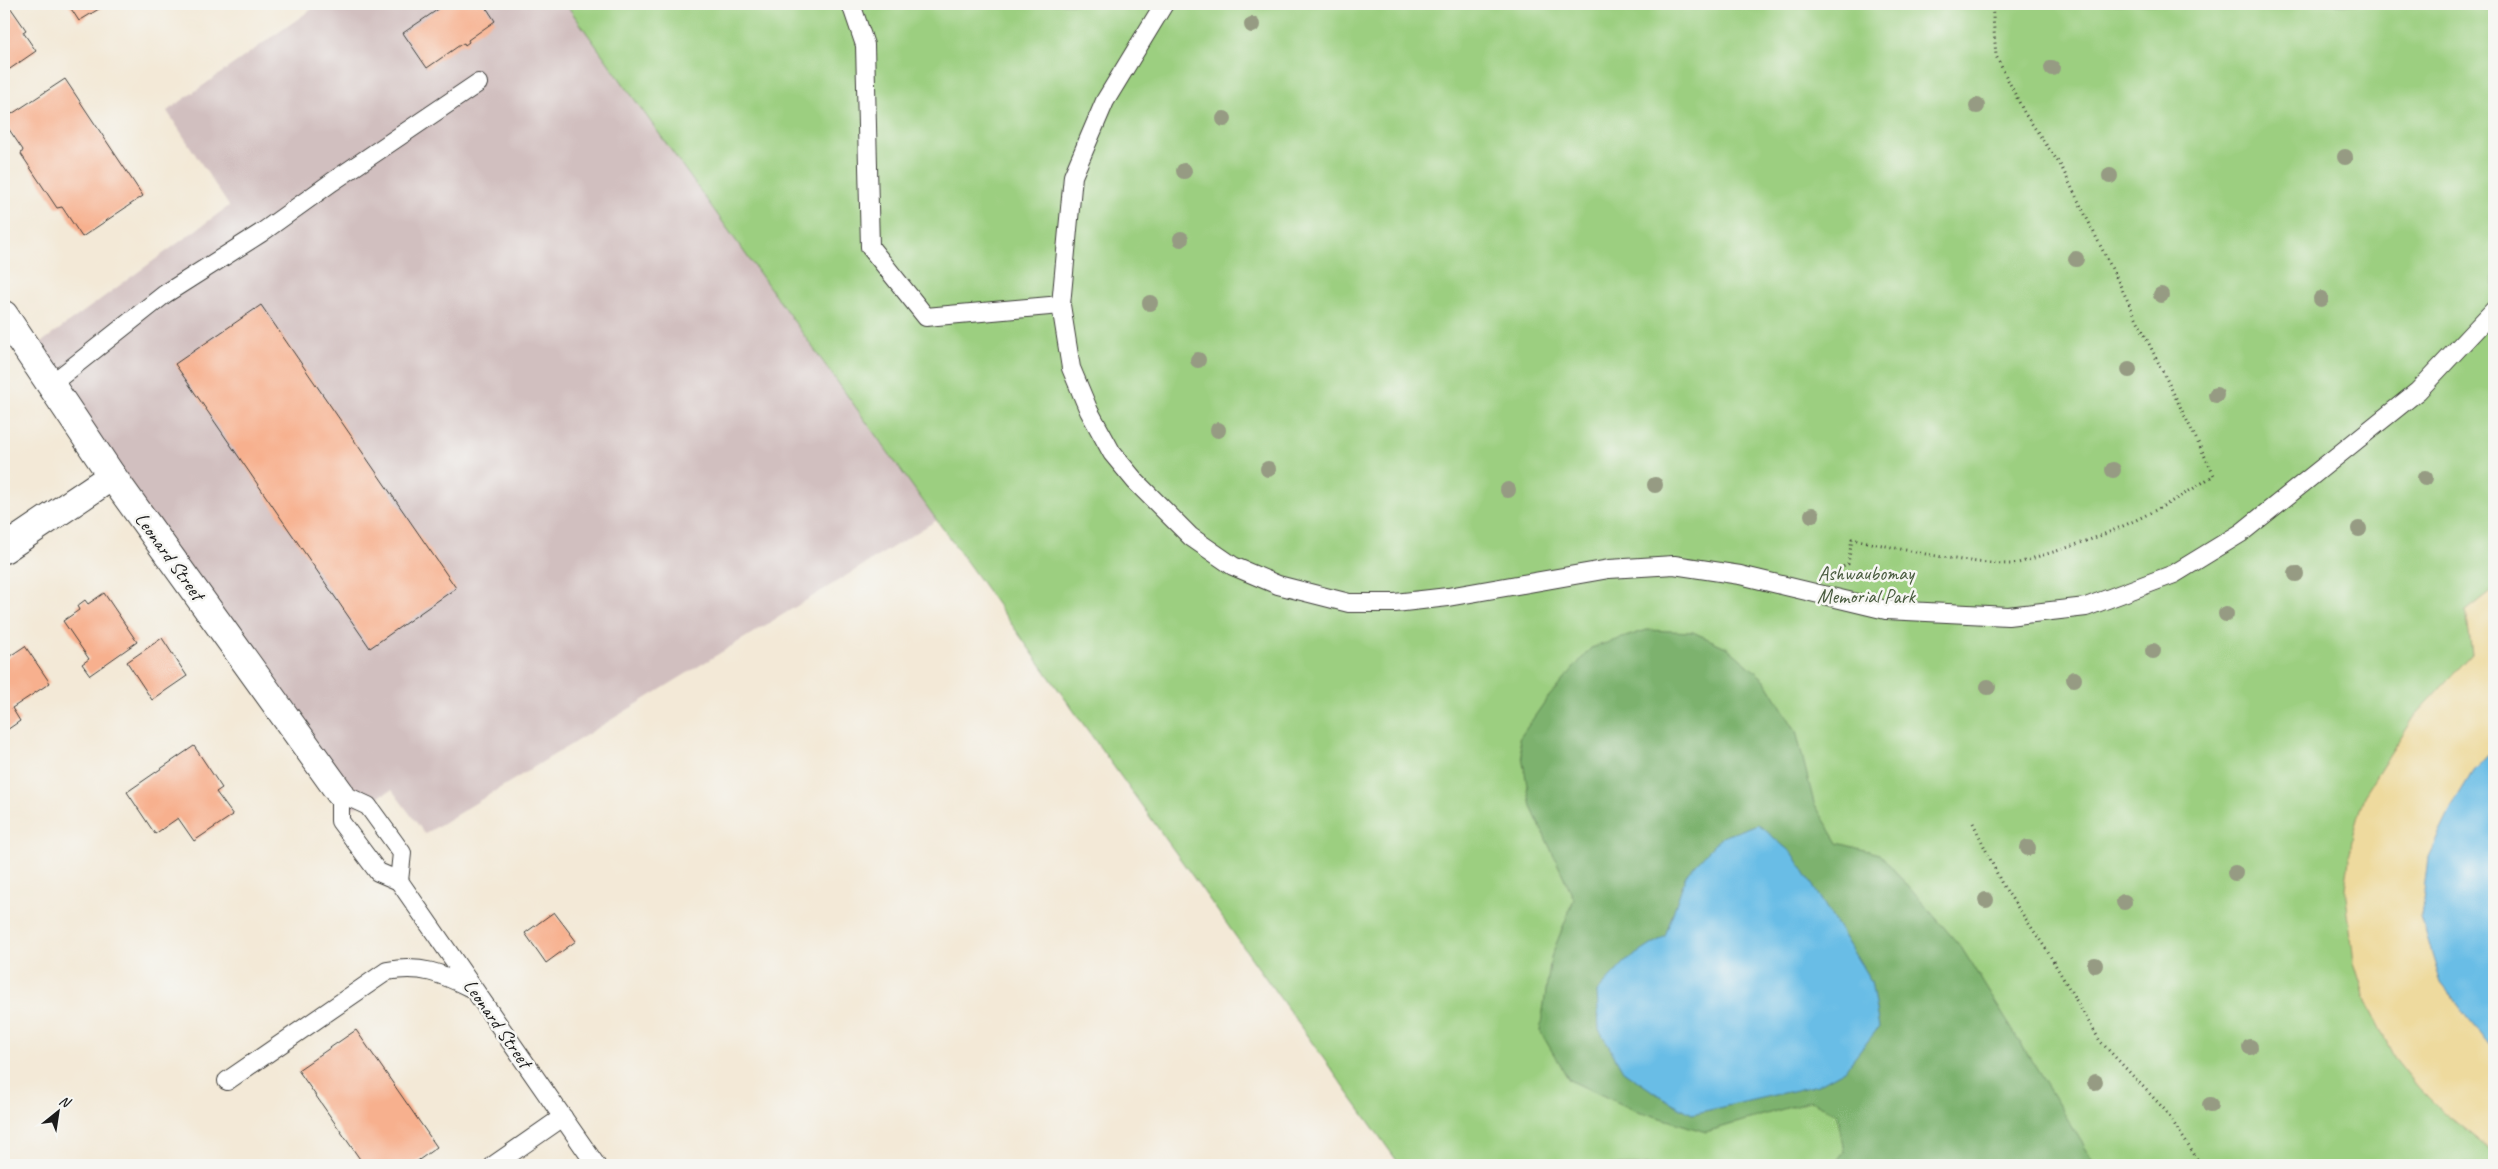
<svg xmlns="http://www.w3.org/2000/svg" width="2498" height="1169" font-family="Caveat,sans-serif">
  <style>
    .industrial { fill: #d1bfbf }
    .green { fill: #9ccf80; stroke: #5c764e }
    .forest { fill: #7db26e; stroke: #4c6745 }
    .sand { fill: #eeda9e; stroke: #857b5d }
    .water { fill: #69bde6; stroke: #426c81 }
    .building { fill: #f7b08e }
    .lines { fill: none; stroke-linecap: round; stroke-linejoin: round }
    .lane-casing { stroke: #3c3b38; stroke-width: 20 }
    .street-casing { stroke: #3c3b38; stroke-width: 30 }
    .path { stroke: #3c3b38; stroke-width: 3; stroke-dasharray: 1 4; stroke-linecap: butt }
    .lane { stroke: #fff; stroke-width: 18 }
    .street { stroke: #fff; stroke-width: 28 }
    .tree { fill: #969b83 }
    .labels { text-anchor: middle; stroke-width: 5; stroke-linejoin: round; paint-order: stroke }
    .street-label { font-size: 20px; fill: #1c1c1c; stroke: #f6f6f2 }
    .park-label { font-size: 20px; fill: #495b3f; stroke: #f6f6f2 }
  </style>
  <rect width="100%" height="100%" fill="#f6f6f2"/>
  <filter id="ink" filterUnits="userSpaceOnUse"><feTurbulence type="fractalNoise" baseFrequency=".02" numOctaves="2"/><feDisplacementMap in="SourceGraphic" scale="10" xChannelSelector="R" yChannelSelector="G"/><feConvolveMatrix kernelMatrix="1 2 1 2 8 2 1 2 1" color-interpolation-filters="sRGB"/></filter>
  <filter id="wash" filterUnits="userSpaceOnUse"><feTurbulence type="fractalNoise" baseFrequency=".0096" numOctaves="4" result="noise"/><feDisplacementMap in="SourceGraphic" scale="20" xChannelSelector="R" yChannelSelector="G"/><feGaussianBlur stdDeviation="1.12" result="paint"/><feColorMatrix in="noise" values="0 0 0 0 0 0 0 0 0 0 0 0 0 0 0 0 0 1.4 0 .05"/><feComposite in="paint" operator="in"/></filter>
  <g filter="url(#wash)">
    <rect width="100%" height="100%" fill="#f3e9d7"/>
    <polygon class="industrial" points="319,4 566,4 937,520 425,834 392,790 344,812 28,352 229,206 167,111"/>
    <polygon class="green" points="566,4 2494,4 2494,1165 1400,1165"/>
    <polygon class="forest" points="1647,630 1693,632 1728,648 1765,680 1796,731 1814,803 1838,843 1880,854 1961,947 2096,1165 1833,1165 1844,1152 1837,1113 1810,1101 1706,1132 1634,1110 1569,1080 1540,1031 1551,957 1574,899 1531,807 1519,739 1546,700 1591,648"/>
    <polygon class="sand" points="2494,589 2494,1153 2442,1111 2418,1087 2394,1057 2366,1001 2354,962 2345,888 2353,833 2364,795 2415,716 2472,654 2466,611"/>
    <g class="water">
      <polygon points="2494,749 2494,1051 2441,983 2421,917 2428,857 2455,801 2473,771"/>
      <polygon points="1758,824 1794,855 1871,981 1879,1027 1845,1070 1818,1085 1692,1114 1658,1095 1623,1071 1599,1029 1597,992 1625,962 1665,936 1686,875 1720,838"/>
    </g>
    <g id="blocks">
      <g class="building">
        <polygon points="4,4 8,4 26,30 23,32 36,51 4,73"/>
        <polygon points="68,4 107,4 79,21"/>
        <polygon points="446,4 484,4 495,21 468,40 469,42 465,45 464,43 460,45 427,68 403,33"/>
        <polygon points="65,79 143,196 82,237 62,207 57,208 21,154 23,150 4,122 4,119"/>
        <polygon points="261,305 456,588 370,648 175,364"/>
        <polygon points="104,593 137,642 90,675 82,664 89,659 63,621 79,610 77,606 85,600 88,604"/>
        <polygon points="162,638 187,676 152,700 127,662"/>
        <polygon points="25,646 50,683 12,708 20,721 4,732 4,660"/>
        <polygon points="194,746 222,788 216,792 233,815 194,841 178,818 155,834 127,792"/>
        <polygon points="554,912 576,941 546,963 525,933"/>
        <polygon points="356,1030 437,1147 412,1165 364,1165 298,1070"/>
      </g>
    </g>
  </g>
  <g filter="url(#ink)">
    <use href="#blocks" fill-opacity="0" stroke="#3c3b38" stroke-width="1"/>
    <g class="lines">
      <defs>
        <g id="lane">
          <polyline points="851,4 865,45 870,247 926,317 1061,305"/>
          <polyline points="1164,4 1105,101 1073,176 1061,305 1071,368 1089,411 1112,453 1136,482 1191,537 1233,566 1278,585 1349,603 1395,603 1448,597 1609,569 1674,565 1740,575 1886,610 2008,616 2086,607 2174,574 2241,533 2418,391 2494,310"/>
          <polyline points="50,385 165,294 261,233 332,182 478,83"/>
          <polygon points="340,793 368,806 402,853 399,881 378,872 340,821"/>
          <polyline points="399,881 596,1165"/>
          <path d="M227,1081L387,971C421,965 441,973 471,988"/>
          <polyline points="494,1165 563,1117"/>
        </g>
        <g id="street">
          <polyline points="4,315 112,476 340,793"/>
          <polyline points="4,549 112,476"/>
        </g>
      </defs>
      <use href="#lane" class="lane-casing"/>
      <use href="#street" class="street-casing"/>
      <g class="path">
        <path d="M1839,569L1848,564L1852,539C1904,549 1956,563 2010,564C2020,564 2032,558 2043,555C2104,538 2161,511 2214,475L2061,166L2025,114L1996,56L1992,4"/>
        <polyline points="1973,823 2002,884 2046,949 2100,1041 2165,1110 2201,1165"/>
      </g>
      <use href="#lane" class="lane"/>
      <use href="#street" class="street"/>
    </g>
    <g class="tree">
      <circle cx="1252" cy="25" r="8"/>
      <circle cx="2052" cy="68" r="8"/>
      <circle cx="1977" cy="106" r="8"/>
      <circle cx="1224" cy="119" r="8"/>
      <circle cx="2345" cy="157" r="8"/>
      <circle cx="1184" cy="171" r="8"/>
      <circle cx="2110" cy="176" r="8"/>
      <circle cx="1181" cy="239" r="8"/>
      <circle cx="2076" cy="259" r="8"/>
      <circle cx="2161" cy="295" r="8"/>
      <circle cx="2321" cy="299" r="8"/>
      <circle cx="1150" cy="303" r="8"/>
      <circle cx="1198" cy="360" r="8"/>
      <circle cx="2129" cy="370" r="8"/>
      <circle cx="2216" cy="395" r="8"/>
      <circle cx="1218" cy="430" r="8"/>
      <circle cx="1268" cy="469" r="8"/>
      <circle cx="2113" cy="470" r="8"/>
      <circle cx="2425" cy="478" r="8"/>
      <circle cx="1655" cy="485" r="8"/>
      <circle cx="1508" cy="490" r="8"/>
      <circle cx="1812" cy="515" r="8"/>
      <circle cx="2359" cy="529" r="8"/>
      <circle cx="2296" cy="574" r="8"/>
      <circle cx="2226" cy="614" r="8"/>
      <circle cx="2153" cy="651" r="8"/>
      <circle cx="2074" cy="679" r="8"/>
      <circle cx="1988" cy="687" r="8"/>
      <circle cx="2028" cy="848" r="8"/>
      <circle cx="2235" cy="873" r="8"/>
      <circle cx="1986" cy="900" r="8"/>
      <circle cx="2124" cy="902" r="8"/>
      <circle cx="2095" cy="965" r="8"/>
      <circle cx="2250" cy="1047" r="8"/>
      <circle cx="2095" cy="1082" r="8"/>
      <circle cx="2210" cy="1105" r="8"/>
    </g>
  </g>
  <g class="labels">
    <g class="street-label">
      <text transform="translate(170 556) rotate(54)" y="7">Leonard Street</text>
      <text transform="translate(498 1023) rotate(55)" y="7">Leonard Street</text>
    </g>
    <g class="park-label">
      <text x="1866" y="580">Ashwaubomay<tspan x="1866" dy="23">Memorial Park</tspan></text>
    </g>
  </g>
  <rect width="2498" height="1169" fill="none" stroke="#f6f6f2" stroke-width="20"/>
  <g transform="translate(58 1112) rotate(30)" stroke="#f6f6f2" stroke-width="4" paint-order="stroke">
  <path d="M0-4L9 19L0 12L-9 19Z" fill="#1c1c1c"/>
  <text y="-8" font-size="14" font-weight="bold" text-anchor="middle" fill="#1c1c1c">N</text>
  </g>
</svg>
